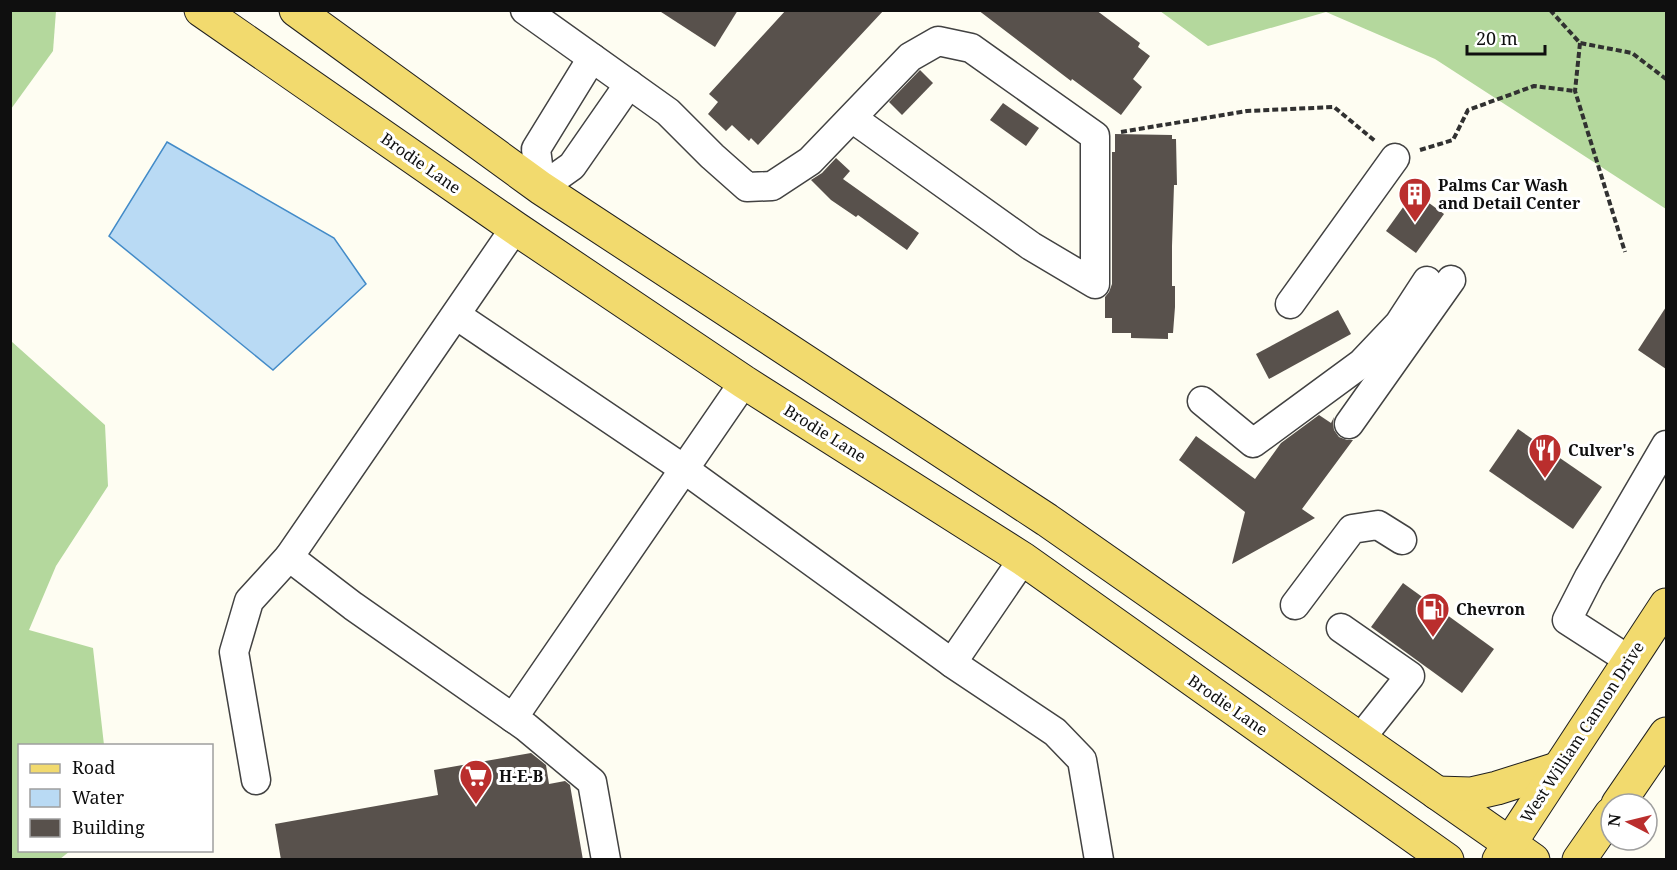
<svg xmlns="http://www.w3.org/2000/svg" width="1677" height="870" font-family="'Noto Serif',serif">
  <style>
    .forest { fill: #b4d89d }
    .water { fill: #b9daf4; stroke: #438bc8; stroke-width: 1.5 }
    .building { fill: #58514c }
    .lines { fill: none; stroke-linecap: round; stroke-linejoin: round }
    .minor-casing { stroke: #424242; stroke-width: 31 }
    .major-casing { stroke: #202020; stroke-width: 35 }
    .path { stroke: #313131; stroke-width: 4; stroke-dasharray: 6 3; stroke-linecap: butt }
    .minor { stroke: #fff; stroke-width: 28 }
    .major { stroke: #f2da6e; stroke-width: 33 }
    .labels { text-anchor: middle; stroke-width: 6; stroke-linejoin: round; paint-order: stroke }
    .street-label { font-size: 16px; fill: #0f0f0f; stroke: #fff }
    .poi-label { font-size: 16px; font-weight: bold; fill: #0f0f0f; stroke: #fff; text-anchor: start }
  </style>
  <rect width="100%" height="100%" fill="#fefdf2"/>
  <g class="forest">
    <polygon points="11,10 56,11 53,51 11,109"/>
    <polygon points="1160,11 1666,11 1666,209 1435,59 1326,12 1208,46"/>
    <polygon points="11,341 105,425 108,486 56,566 29,630 93,648 104,745 20,746 20,850 70,851 60,859 11,859"/>
  </g>
  <polygon class="water" points="167,142 334,238 366,284 273,370 109,236"/>
  <g class="building">
    <polygon points="658,10 738,10 715,47"/>
    <polygon points="786,10 884,10 758,145 751,138 749,141 732,125 726,131 708,114 718,102 709,94"/>
    <polygon points="978,10 1096,10 1140,43 1138,47 1150,56 1133,79 1142,87 1121,115 1072,79 1071,81"/>
    <polygon points="920,70 933,83 902,115 889,102"/>
    <polygon points="1003,103 1039,128 1026,146 990,120"/>
    <polygon points="1115,134 1172,135 1172,139 1176,139 1177,185 1174,185 1172,246 1172,286 1175,286 1175,307 1173,333 1168,333 1168,339 1131,338 1131,333 1112,333 1112,318 1105,318 1105,297 1109,292 1112,284 1112,152 1115,152"/>
    <polygon points="836,158 850,171 843,179 919,233 907,250 858,215 856,217 831,200 811,180 822,173"/>
    <polygon points="1414,192 1444,214 1416,253 1386,231"/>
    <polygon points="1666,307 1666,369 1638,350"/>
    <polygon points="1338,310 1351,334 1269,379 1256,354"/>
    <polygon points="1319,415 1331,423 1334,417 1333,423 1334,430 1339,437 1347,440 1353,440 1302,509 1315,518 1232,564 1245,512 1179,460 1196,436 1255,479 1281,443"/>
    <polygon points="1518,429 1602,487 1573,529 1489,471"/>
    <polygon points="1403,583 1494,649 1462,693 1371,627"/>
    <polygon points="531,753 546,765 549,784 565,781 570,785 583,860 281,860 275,824 438,795 434,770"/>
  </g>
  <g class="lines">
    <defs>
      <g id="minor">
        <polyline points="525,10 668,112 712,156 747,187 772,186 810,161 910,57 938,41 971,48 1095,136 1095,284 1031,246 852,118"/>
        <polyline points="592,58 536,149 541,188 572,166 629,84"/>
        <polyline points="515,228 289,557 353,606 526,727 592,782 606,860"/>
        <polyline points="1290,304 1395,158"/>
        <polyline points="456,315 684,469 952,663 1055,732 1082,760 1099,860"/>
        <polyline points="1202,401 1253,443 1362,363 1399,324 1427,281"/>
        <polyline points="1349,424 1451,280"/>
        <polyline points="1295,605 1352,529 1378,525 1402,540"/>
        <polyline points="1341,628 1410,676 1360,739"/>
        <polyline points="1629,660 1567,620 1589,577 1666,445"/>
        <polyline points="952,663 1023,559"/>
        <polyline points="513,718 744,382"/>
        <polyline points="256,780 234,652 249,601 289,557"/>
      </g>
      <g id="major">
        <polyline points="201,10 515,228 744,382 1023,559 1447,860"/>
        <polyline points="296,10 541,188 1047,520 1533,860"/>
        <polyline points="1437,793 1471,794 1497,788 1557,769"/>
        <polyline points="1618,804 1666,734"/>
        <polyline points="1499,860 1666,605"/>
        <polyline points="1579,860 1611,814"/>
      </g>
    </defs>
    <use href="#minor" class="minor-casing"/>
    <use href="#major" class="major-casing"/>
    <g class="path">
      <polyline points="1550,10 1580,43 1632,53 1666,79"/>
      <polyline points="1580,43 1575,91 1625,252"/>
      <polyline points="1121,132 1247,111 1334,107 1375,141"/>
      <polyline points="1420,150 1453,140 1468,110 1534,86 1575,91"/>
    </g>
    <use href="#minor" class="minor"/>
    <use href="#major" class="major"/>
  </g>
  <defs>
    <symbol id="building-pin" viewBox="-11 -11 22 30"><path d="M0 17L-7.5 6A9.5 9.5 0 1 1 7.5 6Z" fill="#ba2e2d" stroke="#fff"/><path d="M-4-6H4V6H1V3H-1V6H-4ZM-2.5-4.3h1.7v1.8h-1.7ZM.8-4.3h1.7v1.8H.8ZM-2.5-1h1.7V.8h-1.7ZM.8-1h1.7V.8H.8Z" fill="#fff"/></symbol>
    <symbol id="restaurant-pin" viewBox="-11 -11 22 30"><path d="M0 17L-7.5 6A9.5 9.5 0 1 1 7.5 6Z" fill="#ba2e2d" stroke="#fff"/><path d="M-5-6h1v4h1v-4h1v4h1v-4h1v5L-1.5 .5V6h-2V.5L-5-1ZM5-6V6H3V1.5H1.5Q1.5-4 5-6Z" fill="#fff"/></symbol>
    <symbol id="fuel-pin" viewBox="-11 -11 22 30"><path d="M0 17L-7.5 6A9.5 9.5 0 1 1 7.5 6Z" fill="#ba2e2d" stroke="#fff"/><path d="M-5.5-6h7V0h2V4h1.3V-2.5L3-4.5l.8-.8L6-3V5H2.5V1h-1V6h-7ZM-4.2-4.7v3.2H.2V-4.7Z" fill="#fff"/></symbol>
    <symbol id="supermarket-pin" viewBox="-11 -11 22 30"><path d="M0 17L-7.5 6A9.5 9.5 0 1 1 7.5 6Z" fill="#ba2e2d" stroke="#fff"/><path d="M-6-5.5h2.5l.6 2H6L4.5 2H-2.5L-4.4-4H-6ZM-1.5 3.2a1.3 1.3 0 1 0 .1 0ZM3 3.2a1.3 1.3 0 1 0 .1 0Z" fill="#fff"/></symbol>
  </defs>
  <g fill-rule="evenodd">
    <use href="#building-pin" x="1396" y="175" width="38" height="52"/>
    <use href="#restaurant-pin" x="1526" y="431" width="38" height="52"/>
    <use href="#fuel-pin" x="1414" y="590" width="38" height="52"/>
    <use href="#supermarket-pin" x="457" y="757" width="38" height="52"/>
  </g>
  <g class="labels">
    <g class="street-label">
      <text transform="translate(421 163) rotate(35)" y="6">Brodie Lane</text>
      <text transform="translate(825 433) rotate(32)" y="6">Brodie Lane</text>
      <text transform="translate(1228 705) rotate(35)" y="6">Brodie Lane</text>
      <text transform="translate(1582 732) rotate(-57)" y="6">West William Cannon Drive</text>
    </g>
    <g class="poi-label">
      <text x="1438" y="191">Palms Car Wash<tspan x="1438" dy="18">and Detail Center</tspan></text>
      <text x="1568" y="456">Culver's</text>
      <text x="1456" y="615">Chevron</text>
      <text x="499" y="782">H-E-B</text>
    </g>
  </g>
  <rect width="1677" height="870" fill="none" stroke="#0f0f0f" stroke-width="24"/>
  <rect x="18" y="744" width="195" height="108" fill="#ffffff" stroke="#9f9f9f" stroke-width="1.5"/>
  <rect x="30" y="764" width="30" height="9" fill="#f2da6e" stroke="#9f9f9f" stroke-width="1.5"/>
  <text x="72" y="774" font-size="18" fill="#0f0f0f">Road</text>
  <rect x="30" y="789" width="30" height="18" fill="#b9daf4" stroke="#9f9f9f" stroke-width="1.5"/>
  <text x="72" y="804" font-size="18" fill="#0f0f0f">Water</text>
  <rect x="30" y="819" width="30" height="18" fill="#58514c" stroke="#9f9f9f" stroke-width="1.5"/>
  <text x="72" y="834" font-size="18" fill="#0f0f0f">Building</text>
  <g transform="translate(1629 822) rotate(277)"><circle r="28" fill="#ffffff" stroke="#9f9f9f" stroke-width="1.5"/>
  <path d="M0-4.5L10 22L0 15L-10 22Z" fill="#ba2e2d"/>
  <text y="-9" font-size="16" font-weight="bold" text-anchor="middle" fill="#0f0f0f">N</text>
  </g>
  <path d="M1467 45v9h78v-9" fill="none" stroke="#0f0f0f" stroke-width="3"/>
  <text x="1476" y="45" font-size="18" fill="#0f0f0f" stroke="#ffffff" stroke-width="4.5" paint-order="stroke">20 m</text>
</svg>
